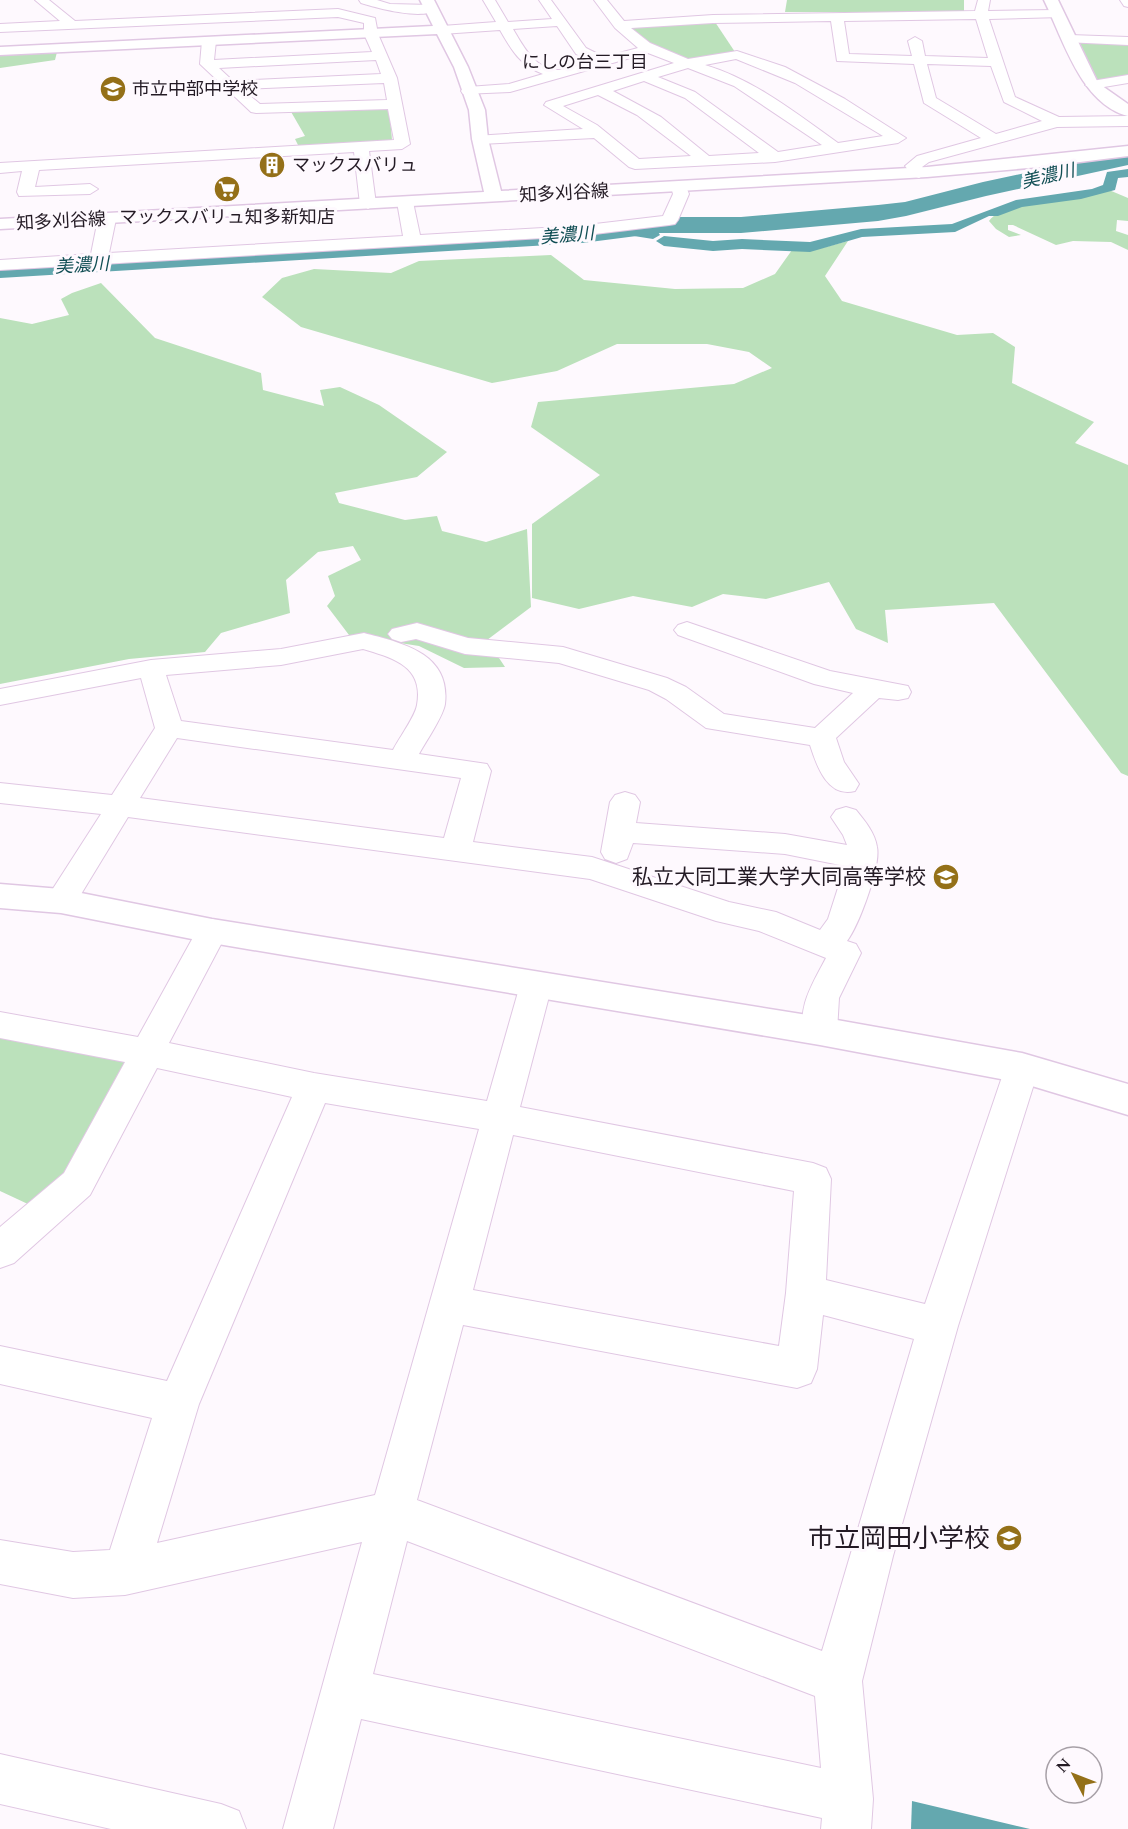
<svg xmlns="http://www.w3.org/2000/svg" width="1128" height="1829" font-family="Spectral,'Noto Sans JP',serif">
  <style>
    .green { fill: #bbe1bb }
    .water { fill: #64a8af }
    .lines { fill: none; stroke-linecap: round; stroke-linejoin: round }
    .canal { fill: #64a8af; fill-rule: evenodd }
    .river { fill: #64a8af; fill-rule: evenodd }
    .minor-casing { stroke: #e0c7e3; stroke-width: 2 }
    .tertiary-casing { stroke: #e0c7e3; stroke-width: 3 }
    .minor { fill: #fff; fill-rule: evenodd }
    .tertiary { fill: #fff; fill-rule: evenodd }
    .labels { text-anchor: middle; stroke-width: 6; stroke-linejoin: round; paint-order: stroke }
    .far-neighbourhood-label { font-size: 18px; fill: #241b25; stroke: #fef9fe }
    .far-poi-label { font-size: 18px; fill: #241b25; stroke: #fef9fe; text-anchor: start }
    .far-water-label { font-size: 18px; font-style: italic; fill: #114e54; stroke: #fef9fe }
    .far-street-label { font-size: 18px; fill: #241b25; stroke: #fef9fe }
    .poi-label { font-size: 21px; fill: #241b25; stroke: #fef9fe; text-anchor: end }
    .near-poi-label { font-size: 26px; fill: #241b25; stroke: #fef9fe; text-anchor: end }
  </style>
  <rect width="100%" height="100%" fill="#fef9fe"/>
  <g class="green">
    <polygon points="787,0 964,0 964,12 785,12"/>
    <polygon points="713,19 737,55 690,63 648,49 621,25"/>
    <polygon points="1070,39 1128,41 1128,79 1092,85"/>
    <polygon points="57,52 55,60 0,68 0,55"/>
    <polygon points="389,104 392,140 299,147 295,139 305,136 290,110"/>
    <path d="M1109,190L1128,198V221L1117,220L1116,231L1128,235V250L1111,242L1073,241L1056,245L1013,225H1008V230L1021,235L1009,237L996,229L989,221C1004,199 1082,200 1109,190Z"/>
    <polygon points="848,241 825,276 842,301 957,335 993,333 1015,347 1012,383 1094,422 1075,443 1128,465 1128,776 1121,773 994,603 885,610 888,643 856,629 829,582 766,599 723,594 692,607 633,596 579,609 532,598 532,524 600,475 531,427 538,402 734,384 772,368 749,352 707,344 617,344 557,371 492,383 301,327 262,297 282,278 314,269 391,273 419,261 551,255 584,280 675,289 743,288 775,274 792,250 822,248"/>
    <polygon points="101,283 155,338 261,373 263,390 324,406 320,390 340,387 379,405 447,452 417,477 335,493 339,503 405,520 437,516 442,531 486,542 527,529 531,607 487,640 505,667 464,668 419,646 349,635 327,606 335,596 328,576 361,560 353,546 318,552 286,580 290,613 221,633 205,652 129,659 0,684 0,318 32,324 69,315 61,299 72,293"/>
    <polygon points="0,1025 146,1052 45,1212 0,1191"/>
  </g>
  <polygon class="water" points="912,1801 1030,1829 911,1829"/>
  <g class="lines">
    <g class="canal">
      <polygon points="1128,169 1128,177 1118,178 1115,190 1081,199 1022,207 998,216 989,216 955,232 862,237 810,252 742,249 713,251 664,246 656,241 664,236 713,241 742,239 810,242 861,229 952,224 1016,200 1092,189 1103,185 1107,172"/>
      <polygon points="639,229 658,232 660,235 653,239 634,236 632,233 634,230"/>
    </g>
    <polygon class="river" points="1128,151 1128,165 986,196 906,216 878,221 741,233 660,233 582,243 0,278 0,262 582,227 660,217 741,217 878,205 905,202 983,182"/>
    <defs>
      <g id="minor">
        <path d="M35,0H49L75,21L338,9L375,18L378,34L397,78L410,144L402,149L369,151L376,204L368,209L360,204L354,152L39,170L35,187L90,184L98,189L90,194L19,196L17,192L22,171L0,173V163L394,140L388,109L256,113L251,112L200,64L202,41L209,37L216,41L214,60L372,52L364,34V23L338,17L0,32V24L60,21ZM376,60L381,74L233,81L219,68ZM384,83L387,100L260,104L242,89Z"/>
        <path d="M359,0H377L390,4L431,5L437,9C424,21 377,8 361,3Z"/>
        <path d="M483,0H495L508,22L552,19L539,0H551L586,48L604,57L638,48L615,28L594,0H607L624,21L713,15L975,11L978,0H990L988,11L1057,10L1062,11L1063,14L1062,17L989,19L1015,97L1059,117L1128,116V126L1057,127L929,162L922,167L927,173L919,178L913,176L905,166L917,156L981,138L924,103L914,64L837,61L831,21L713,23L631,28L650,43L688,59L737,51L785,67L845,99L906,138L898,143L775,162L635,169L629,167L594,138L480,144L472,139L475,136L583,129L544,105L546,102L674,63L648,53L510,92L463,94L461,91L463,88L468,87L509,84L543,74C520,65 512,51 500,30L442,34L435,30L442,26L496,22ZM976,19L988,58L925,56L922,41L915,37L908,41L912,56L849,54L844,21ZM557,26L576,54L590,61C581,64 567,71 557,70C535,69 523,46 513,29ZM736,59L795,83L883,136L838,143C796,113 755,80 705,65ZM927,64L991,66L1004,102L1042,121L996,134L936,98ZM688,68L734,86L822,145L778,152L695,92L658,77ZM644,81L685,98L759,153L709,156L661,117L613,91ZM598,95L637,115L691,156L639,159L597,125L563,106Z"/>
        <polygon points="1120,0 1128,0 1128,7 1124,6"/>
        <polygon points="1070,35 1128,37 1128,45 1065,42 1063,39 1065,36"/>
        <polygon points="1128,75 1128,83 1092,89 1085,85 1092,81"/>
        <polygon points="679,182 685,184 689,194 678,220 675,224 669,225 578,236 0,270 0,260 91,254 98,219 101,215 113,215 116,219 109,253 403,236 397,202 405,197 413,202 420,235 578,226 663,216 673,194 671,187"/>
        <path d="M687,622L830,671L908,686L911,692L908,698L898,700L879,698L836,738L844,762L859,784L855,791C828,798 817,767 810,745L706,728L666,699L649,690L559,663L465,654L416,639L401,642L392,639L388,634L392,629L417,623L468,638L563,647L667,678L686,687L724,714L815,728L853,693L814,684L678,635L674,630L678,625Z"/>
        <path d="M364,633C402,643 451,653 445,704C443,717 426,741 419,754L487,764L491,771L473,842L592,857L729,902L776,912L820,930L828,919L845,866L785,854L633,843L627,859L616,863L605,859L601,852L610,802L615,795L625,792L635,795L640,802L636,823L785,834L847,845L843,835L831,817L836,810L846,807L856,810C865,821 875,833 877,847C881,866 859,925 847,941L856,944L861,953L839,998L837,1031L832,1040L820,1044L808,1040C793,1013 813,983 826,958L759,931L716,921L590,879L128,817L72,909L61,912L50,909L45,901L101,814L0,803V783L112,795L155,728L141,678L0,705V689L151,660L281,649ZM363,649C393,658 424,666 417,705C415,717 399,738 393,750L181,721L166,675L281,665ZM177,738L461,778L444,838L140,798Z"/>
        <path d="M212,919L223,923L228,931L169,1043L314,1073L487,1101L520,985L524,976L536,972L548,976L552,985L520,1107L813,1163L826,1168L831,1179L826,1280L925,1304L1005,1068L1010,1058L1022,1054L1034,1058L1039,1068L958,1326L893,1556L862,1681L873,1799L871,1829H821L822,1818L361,1719L333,1829H283L362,1542L125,1595L73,1598L0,1584V1540L73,1552L110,1550L152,1418L0,1384V1346L167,1381L292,1097L157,1068L90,1195L14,1263L0,1268V1227L64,1173L125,1062L0,1038V1012L138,1037L201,923ZM325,1103L479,1129L375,1495L157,1543L199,1404ZM513,1135L794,1191L786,1293L779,1346L473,1290ZM823,1315L914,1339L822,1651L417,1500L463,1325L797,1388L811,1383L817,1369ZM407,1541L815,1696L821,1768L373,1674Z"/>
        <polygon points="0,1754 221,1804 239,1811 246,1829 111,1829 0,1804"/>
      </g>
      <g id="tertiary">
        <polygon points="420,0 434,0 468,67 485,110 488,139 501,191 927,167 1128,146 1128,156 1040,167 927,177 0,229 0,219 484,192 472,139 469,110 454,67 437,34 0,55 0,47 433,26"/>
        <path d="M1044,0H1058L1098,83L1128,104V116C1081,104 1063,39 1044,0Z"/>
        <polygon points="0,884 61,889 212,919 820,1017 1022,1053 1128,1084 1128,1115 1022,1083 820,1045 212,943 61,913 0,908"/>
      </g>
    </defs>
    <use href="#minor" class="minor-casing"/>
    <use href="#tertiary" class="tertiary-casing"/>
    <use href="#minor" class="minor"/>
    <use href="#tertiary" class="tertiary"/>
  </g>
  <defs>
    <symbol id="school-disc" viewBox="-11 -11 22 22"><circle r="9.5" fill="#947018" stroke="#fef9fe"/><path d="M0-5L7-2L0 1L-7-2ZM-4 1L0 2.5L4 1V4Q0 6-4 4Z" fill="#fff"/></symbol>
    <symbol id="building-disc" viewBox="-11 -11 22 22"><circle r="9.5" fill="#947018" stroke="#fef9fe"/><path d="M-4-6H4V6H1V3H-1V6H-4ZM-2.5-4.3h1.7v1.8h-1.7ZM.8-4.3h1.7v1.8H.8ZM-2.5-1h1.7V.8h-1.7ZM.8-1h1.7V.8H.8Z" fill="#fff"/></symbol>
    <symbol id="supermarket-disc" viewBox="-11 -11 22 22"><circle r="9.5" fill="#947018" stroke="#fef9fe"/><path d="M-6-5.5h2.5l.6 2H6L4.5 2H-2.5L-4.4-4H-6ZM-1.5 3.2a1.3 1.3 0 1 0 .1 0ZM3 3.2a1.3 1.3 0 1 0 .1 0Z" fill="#fff"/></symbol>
  </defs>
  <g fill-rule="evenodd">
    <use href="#school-disc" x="98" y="74" width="30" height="30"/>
    <use href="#building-disc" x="257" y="150" width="30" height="30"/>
    <use href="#supermarket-disc" x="212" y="174" width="30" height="30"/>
    <use href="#school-disc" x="931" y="862" width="30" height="30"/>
    <use href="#school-disc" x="994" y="1523" width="30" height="30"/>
  </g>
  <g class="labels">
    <g class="far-neighbourhood-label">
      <text x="585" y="68">にしの台三丁目</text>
    </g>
    <g class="far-poi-label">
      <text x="132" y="95">市立中部中学校</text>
      <text x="292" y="171">マックスバリュ</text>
      <text x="227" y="223" text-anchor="middle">マックスバリュ知多新知店</text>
    </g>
    <g class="far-water-label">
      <text transform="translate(1048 176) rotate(-13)" y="6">美濃川</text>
      <text transform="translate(567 235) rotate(-5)" y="6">美濃川</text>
      <text transform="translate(82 265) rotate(-3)" y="6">美濃川</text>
    </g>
    <g class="far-street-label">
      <text transform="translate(564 193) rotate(-3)" y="6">知多刈谷線</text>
      <text transform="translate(61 221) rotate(-3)" y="6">知多刈谷線</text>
    </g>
    <g class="poi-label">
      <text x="926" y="884">私立大同工業大学大同高等学校</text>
    </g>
    <g class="near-poi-label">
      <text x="990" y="1547">市立岡田小学校</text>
    </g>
  </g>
  <g transform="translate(1074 1775) rotate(312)"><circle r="28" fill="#fef9fe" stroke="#a7a0a7" stroke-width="1.5"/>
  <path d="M0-4.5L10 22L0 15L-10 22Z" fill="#947018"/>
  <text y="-9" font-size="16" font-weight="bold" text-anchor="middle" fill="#241b25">N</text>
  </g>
</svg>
